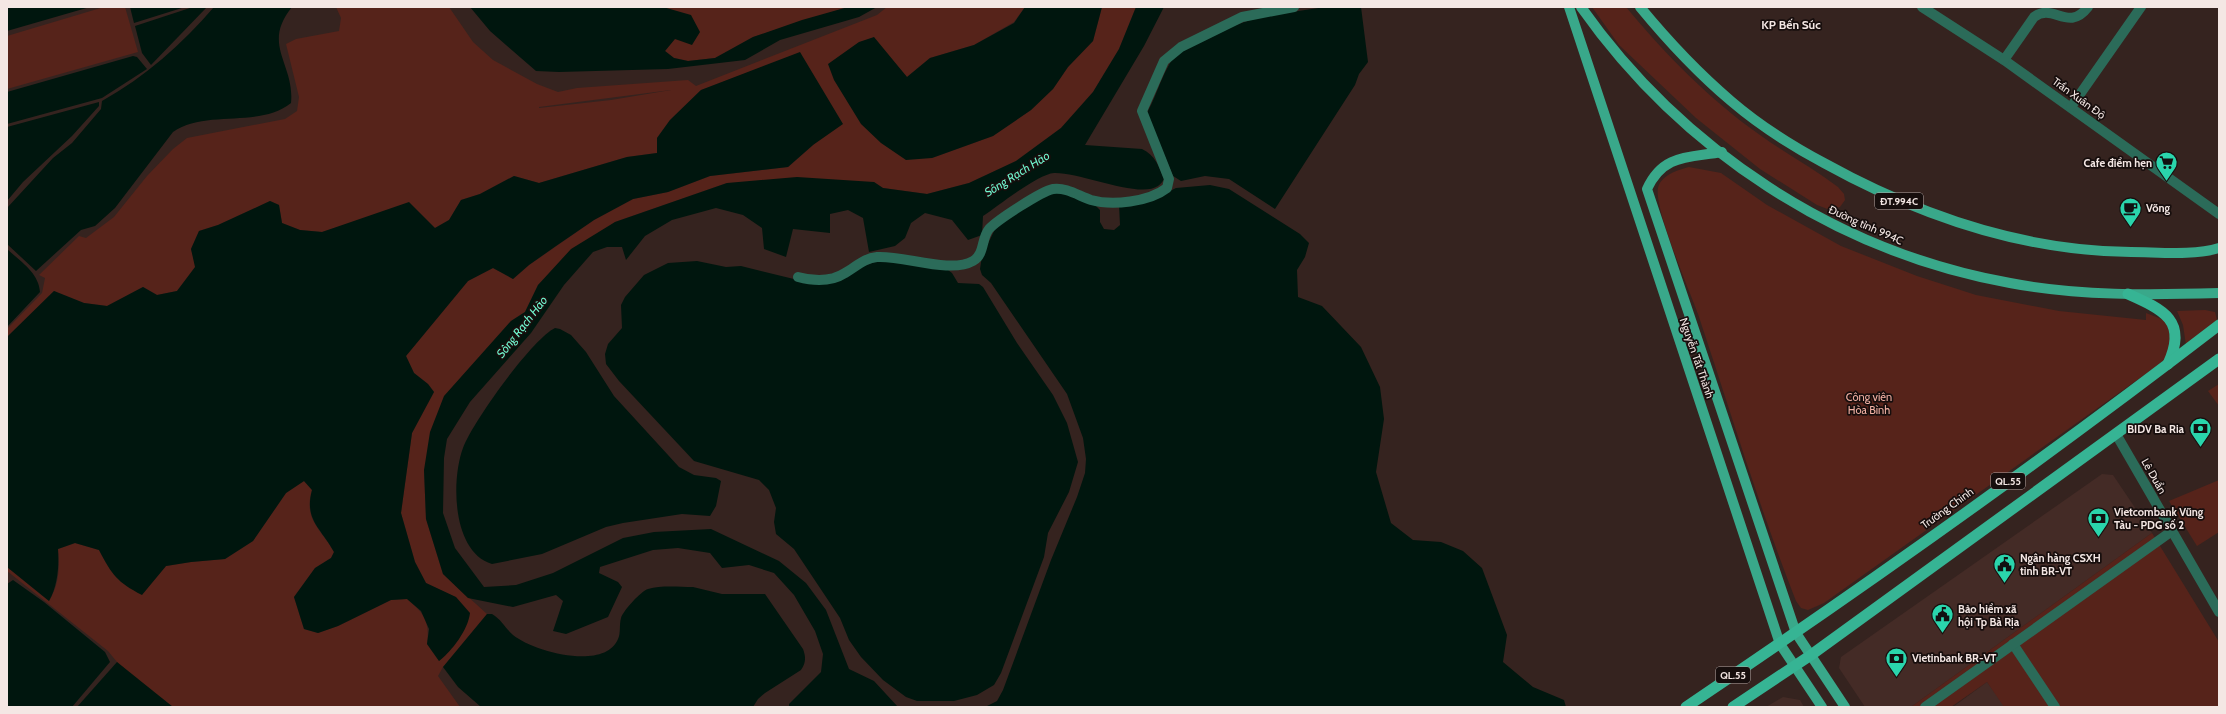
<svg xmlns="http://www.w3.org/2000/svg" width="2226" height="714" font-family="Cabin,sans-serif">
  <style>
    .built { fill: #442b26 }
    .green { fill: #56231a; fill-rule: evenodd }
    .water { fill: #00160e }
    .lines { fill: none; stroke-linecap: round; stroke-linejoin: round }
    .minor { stroke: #2b6b59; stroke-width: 10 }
    .primary { stroke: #39a88a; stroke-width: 10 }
    .trunk { stroke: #36b494; stroke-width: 11 }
    .labels { text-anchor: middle; stroke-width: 3.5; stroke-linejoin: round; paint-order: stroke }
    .shield { fill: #170e0d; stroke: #b2a6a4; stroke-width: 1 }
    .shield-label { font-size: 10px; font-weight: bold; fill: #f4e7e4 }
    .street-label { font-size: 11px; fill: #f4e7e4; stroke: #170e0d }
    .poi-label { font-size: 11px; font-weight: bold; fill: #f4e7e4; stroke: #170e0d; text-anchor: start }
    .park-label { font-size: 11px; fill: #f4b3a6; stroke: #170e0d }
    .neighbourhood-label { font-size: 12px; font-weight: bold; fill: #f4e7e4; stroke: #170e0d }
    .water-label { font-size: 12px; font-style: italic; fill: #70f6cf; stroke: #170e0d }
  </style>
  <rect width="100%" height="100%" fill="#35231f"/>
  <g class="built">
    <polygon points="2102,474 2113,475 2152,533 1911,707 1865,707 1839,668 1841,657"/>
    <polygon points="1987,682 2005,707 1953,707"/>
    <polygon points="1783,697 1800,700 1804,707 1766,707"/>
  </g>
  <g class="green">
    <polygon points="104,7 125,7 138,52 7,89 7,36"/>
    <path d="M336,7H449L473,42L493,60L537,84L558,92L577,88L688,80L696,86L877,15L887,7H1025L1014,22L974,45L930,58L907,77L897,66L932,158L993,136L1031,110L1053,89L1068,67L1093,41L1102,7H1136L1119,49L1093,92L1061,128L1016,161L969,183L927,194L883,188L874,182L727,183L615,222L538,285L525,312L511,321L493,344L424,470L426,519L443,574L487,614L443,667L438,676L460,707H173L130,674L117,662L108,651L7,571V567L49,601C59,585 60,567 58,549L75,543L99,550L106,563L142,594L166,566L191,562L225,559L253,541L286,493L304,481L312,490C303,519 321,529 334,552L331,558L315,568L294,597L304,629L318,633L338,626L391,600L407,599C424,613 430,621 427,644L439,661L446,655L455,597L426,583L415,562L401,513L412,433L434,392L428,384L414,373L406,356L468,281L493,268L513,279L529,265L594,220L633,199L668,192L710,176L788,167L813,145L800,53L701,90L670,120L657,138V153L627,157L539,183L514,176L480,194L461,200L449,220L435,228L351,223L322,232L300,230L282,223L279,205L270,201L218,225L199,231L191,249L196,267L177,291L157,295L143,287L107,306L84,303L54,291L7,337V329L42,293L45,278L39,275L79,236L86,238L114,217L147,176L173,149L187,138L285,119L297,111L299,97L286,44L296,39L339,31L341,18ZM671,90L611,100L539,108V107Z"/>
    <polygon points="663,7 848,7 753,37 715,58 688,61 674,58 665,51 675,38"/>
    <path d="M1592,7H1626C1665,54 1710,100 1760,135C1785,153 1813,168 1838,187L1844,194L1845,200L1840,207L1830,210L1817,205L1760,169L1696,118L1619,45Z"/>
    <path d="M1689,167L1721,173L1767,205L1841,246L1917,276L1976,295L2059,311L2146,320V313L2164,320L2170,325V354L2161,363L1824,603L1808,610L1801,608L1796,601C1759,507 1730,410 1698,314C1689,289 1654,209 1658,188C1661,175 1678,170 1689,167Z"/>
    <polygon points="2205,310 2215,312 2217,320 2186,345 2183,325 2177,311"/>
    <polygon points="2219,384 2219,406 2208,391"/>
    <polygon points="2219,480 2219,532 2197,546 2169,501"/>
    <polygon points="2152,533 2219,642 2219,707 2004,707 1987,682 1951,707 1911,707"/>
  </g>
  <g class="water">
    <polygon points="7,7 90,7 7,31"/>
    <polygon points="130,7 185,7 134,23"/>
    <polygon points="193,7 207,7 151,65 142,53 135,26"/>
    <path d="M214,7H292C261,45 295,64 291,103C258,129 206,109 173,132L115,208L95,226L81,230L36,271L7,244V208L53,158L72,143L101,109L102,101C145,77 182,44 214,7Z"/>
    <polygon points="470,7 663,7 691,15 700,32 692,45 675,39 665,51 674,58 688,61 715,58 753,37 802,20 848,7 877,7 859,17 780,40 745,60 668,69 559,72 536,71 490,31"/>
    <polygon points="1025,7 1102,7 1093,41 1068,67 1053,89 1031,110 993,136 932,158 906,160 881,143 861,124 834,80 828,64 859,42 874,37 907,77 930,58 974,45 1014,23"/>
    <path d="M1136,7H1164L1144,46L1085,145L1142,149C1155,155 1159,166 1164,179C1163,181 1161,184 1158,186C1139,199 1080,172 1054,173C1038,174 998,206 983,216L982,235L968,240L952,220L925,213L911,223L905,238L895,246L869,252L863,218L848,210L830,214V233L793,229L786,257L764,249L762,228L743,215L716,208L672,220L645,236L626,260L622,247H607L593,252L564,285L531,333L470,402L447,439L444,458L443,513L455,548L484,587L516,585L553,573L623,538L654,532L711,529L779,561L806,583L826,610L849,669L874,681L898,707H789V704L821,672L823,654L815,631L794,595L774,573L749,565L722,568L710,553L678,548L653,550L600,567L599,573L618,582L622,587L608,617L566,634L553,631L563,601L556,595L513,607L468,598L443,574L426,519L424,470L430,432L444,396L511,321L525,312L538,285L571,249L615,222L727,183L797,177L874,182L883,188L927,194L969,183L1016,161L1061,128L1093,92L1119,49Z"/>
    <path d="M1325,7H1361L1368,62L1359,74L1355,85L1275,209L1229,179L1205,176L1181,181L1173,176L1147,113C1159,91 1163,68 1180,50L1236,25L1259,17Z"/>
    <path d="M800,52L843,124L813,145L788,167L710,176L668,192L633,199L594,220L556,246L529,265L513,279L493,268L468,281L406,356L414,373L428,384L434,392L412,433L401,513L415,562L426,583L456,597L470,613C468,630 452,651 439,661L427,644L429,629L421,611L407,599L391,600L338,626L318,633L304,629L294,597L315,568L331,558L334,552C321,528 304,520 312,490L304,481L286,493L253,541L225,559L191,562L166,566L142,595C117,582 112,575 99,550L75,543L58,549C59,567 58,585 49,601L7,567V337L54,291L84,303L107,306L143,287L157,295L177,291L195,267L191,249L199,231L218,225L270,201L279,205L282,223L300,230L322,232L409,202L435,228L449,220L461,200L480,194L514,176L539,183L627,157L657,153V138L670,120L701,90Z"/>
    <polygon points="133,56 137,57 147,69 102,98 7,124 7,92"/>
    <polygon points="99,102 99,106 72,136 23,182 7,201 7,127"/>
    <polygon points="1210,185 1229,189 1300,234 1309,243 1305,257 1297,270 1298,297 1322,306 1361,347 1380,387 1384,419 1376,472 1391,523 1413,540 1441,542 1463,551 1482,568 1507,635 1503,662 1533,687 1564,700 1566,707 985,707 997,701 1003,690 1051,560 1077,497 1085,473 1086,459 1083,438 1067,394 991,283 982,275 980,269 982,256 996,227 1006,219 1051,193 1067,193 1094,204 1100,210 1100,222 1104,229 1114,230 1120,225 1119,204 1162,195 1176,188"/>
    <path d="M7,249C20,261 39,273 40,292L7,327Z"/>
    <polygon points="884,259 948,270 952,273 958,283 979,284 983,287 1017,343 1053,395 1067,423 1078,462 1069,492 1048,533 1044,557 1001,673 994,685 977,695 954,701 917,701 906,697 883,680 861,657 849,640 840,618 794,549 776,534 774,522 776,508 769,490 759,480 694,461 619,381 606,364 605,354 608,344 622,328 621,305 625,297 644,275 668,263 697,261 726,267 741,266 802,281 860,267"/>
    <path d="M555,328L560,329L571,335L586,352L614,396L679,467L694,475L716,478L721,481L716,506L710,516L682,514L623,523L606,527L542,554L492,564C452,552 451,480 463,448C472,423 532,339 555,328Z"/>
    <polygon points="13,580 44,602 105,652 110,662 72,707 7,707 7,584"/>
    <path d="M693,587L722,594H765L803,649C806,657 806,663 801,670L765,693L758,699L753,707H481L458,687L443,667L487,614H492C502,620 505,628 513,635C534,652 605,671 618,639C621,633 619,625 621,618C623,611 641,591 648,589C661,585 679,587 693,587Z"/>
    <polygon points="117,662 173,707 77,707"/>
  </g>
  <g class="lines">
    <g class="minor">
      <polyline points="1922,7 2004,60 2219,214"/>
      <path d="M2004,60L2034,17C2053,2 2068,33 2088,7"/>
      <polyline points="2071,107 2141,7"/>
      <path d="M798,277C813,281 831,282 845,273C856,267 864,258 877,257C903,255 950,274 973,261C985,254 981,239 989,229C997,220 1042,191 1053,189C1066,187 1079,196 1091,200C1112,206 1149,202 1167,188L1169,179L1142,111L1164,61L1181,47L1242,17L1294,7"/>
      <polyline points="2116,434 2219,612"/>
      <polyline points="2013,644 2055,707"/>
      <polyline points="1925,707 2172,531"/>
    </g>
    <g class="primary">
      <polyline points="1569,7 1780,644 1822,707"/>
      <path d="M1581,7C1682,150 1837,252 2010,283C2078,296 2150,295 2219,293"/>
      <path d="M1640,7C1668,41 1698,73 1731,101C1759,125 1792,146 1824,163C1918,215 2023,251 2131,252C2157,252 2194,256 2219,248"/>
      <path d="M1722,152C1688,158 1663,154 1647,189L1796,633L1845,707"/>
    </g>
    <g class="trunk">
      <path d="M2128,294C2164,310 2188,321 2168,364"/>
      <path d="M1686,707C1867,585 2046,458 2219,325"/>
      <polyline points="1733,707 1811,655 2219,359"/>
    </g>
  </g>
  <defs>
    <symbol id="supermarket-pin" viewBox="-11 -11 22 30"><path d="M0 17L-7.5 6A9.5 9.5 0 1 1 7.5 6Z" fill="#2ad5ac" stroke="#170e0d"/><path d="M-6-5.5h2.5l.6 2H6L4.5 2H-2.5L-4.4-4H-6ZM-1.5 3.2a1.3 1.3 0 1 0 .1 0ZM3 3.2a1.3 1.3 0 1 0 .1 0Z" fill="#111"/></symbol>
    <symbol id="cafe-pin" viewBox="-11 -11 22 30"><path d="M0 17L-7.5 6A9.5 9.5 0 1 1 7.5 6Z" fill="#2ad5ac" stroke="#170e0d"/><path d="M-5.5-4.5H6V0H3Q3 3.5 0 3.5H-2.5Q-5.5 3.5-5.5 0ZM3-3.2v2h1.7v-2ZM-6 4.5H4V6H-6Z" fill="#111"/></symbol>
    <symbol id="bank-pin" viewBox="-11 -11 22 30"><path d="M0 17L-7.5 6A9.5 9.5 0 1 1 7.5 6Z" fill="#2ad5ac" stroke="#170e0d"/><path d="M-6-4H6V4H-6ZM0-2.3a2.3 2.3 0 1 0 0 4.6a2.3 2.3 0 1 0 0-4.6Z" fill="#111"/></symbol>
    <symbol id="civic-pin" viewBox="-11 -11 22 30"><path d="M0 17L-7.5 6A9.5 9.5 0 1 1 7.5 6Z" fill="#2ad5ac" stroke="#170e0d"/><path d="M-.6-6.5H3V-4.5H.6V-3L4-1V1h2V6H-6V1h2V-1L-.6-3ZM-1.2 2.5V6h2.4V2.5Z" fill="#111"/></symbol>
  </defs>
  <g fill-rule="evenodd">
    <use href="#supermarket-pin" x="2154" y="150" width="25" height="34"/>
    <use href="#cafe-pin" x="2118" y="196" width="25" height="34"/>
    <use href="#bank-pin" x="2188" y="416" width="25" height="34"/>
    <use href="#bank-pin" x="2086" y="506" width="25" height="34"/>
    <use href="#civic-pin" x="1992" y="552" width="25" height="34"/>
    <use href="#civic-pin" x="1930" y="602" width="25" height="34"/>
    <use href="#bank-pin" x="1884" y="646" width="25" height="34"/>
  </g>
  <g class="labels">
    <g class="shield">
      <rect x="1875" y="193" width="48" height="16" rx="3"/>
      <rect x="1991" y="473" width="34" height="16" rx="3"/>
      <rect x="1716" y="667" width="34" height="16" rx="3"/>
    </g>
    <g class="shield-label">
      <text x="1899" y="205">ĐT.994C</text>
      <text x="2008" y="485">QL.55</text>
      <text x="1733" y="679">QL.55</text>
    </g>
    <g class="street-label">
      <text transform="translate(2079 98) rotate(36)" y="4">Trần Xuân Độ</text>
      <text transform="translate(1866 225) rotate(24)" y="4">Đường tỉnh 994C</text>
      <text transform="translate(1697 358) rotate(71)" y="4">Nguyễn Tất Thành</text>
      <text transform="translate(2154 476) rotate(60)" y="4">Lê Duẩn</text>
      <text transform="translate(1947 508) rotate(-36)" y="4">Trường Chinh</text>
    </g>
    <g class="poi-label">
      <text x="2152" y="167" text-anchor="end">Cafe điểm hẹn</text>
      <text x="2146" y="212">Võng</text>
      <text x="2184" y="433" text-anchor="end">BIDV Ba Ria</text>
      <text x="2114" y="516">Vietcombank Vũng<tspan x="2114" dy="13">Tàu - PDG số 2</tspan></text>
      <text x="2020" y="562">Ngân hàng CSXH<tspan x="2020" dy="13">tỉnh BR-VT</tspan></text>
      <text x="1958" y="613">Bảo hiểm xã<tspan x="1958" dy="13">hội Tp Bà Rịa</tspan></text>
      <text x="1912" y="662">Vietinbank BR-VT</text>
    </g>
    <g class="park-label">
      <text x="1869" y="401">Công viên<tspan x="1869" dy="13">Hòa Bình</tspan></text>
    </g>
    <g class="neighbourhood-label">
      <text x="1791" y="29">KP Bến Súc</text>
    </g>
    <g class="water-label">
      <text transform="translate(1017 174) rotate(-32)" y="4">Sông Rạch Hào</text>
      <text transform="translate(522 327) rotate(-52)" y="4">Sông Rạch Hào</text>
    </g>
  </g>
  <rect width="2226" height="714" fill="none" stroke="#f4e7e4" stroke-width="16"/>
</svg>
